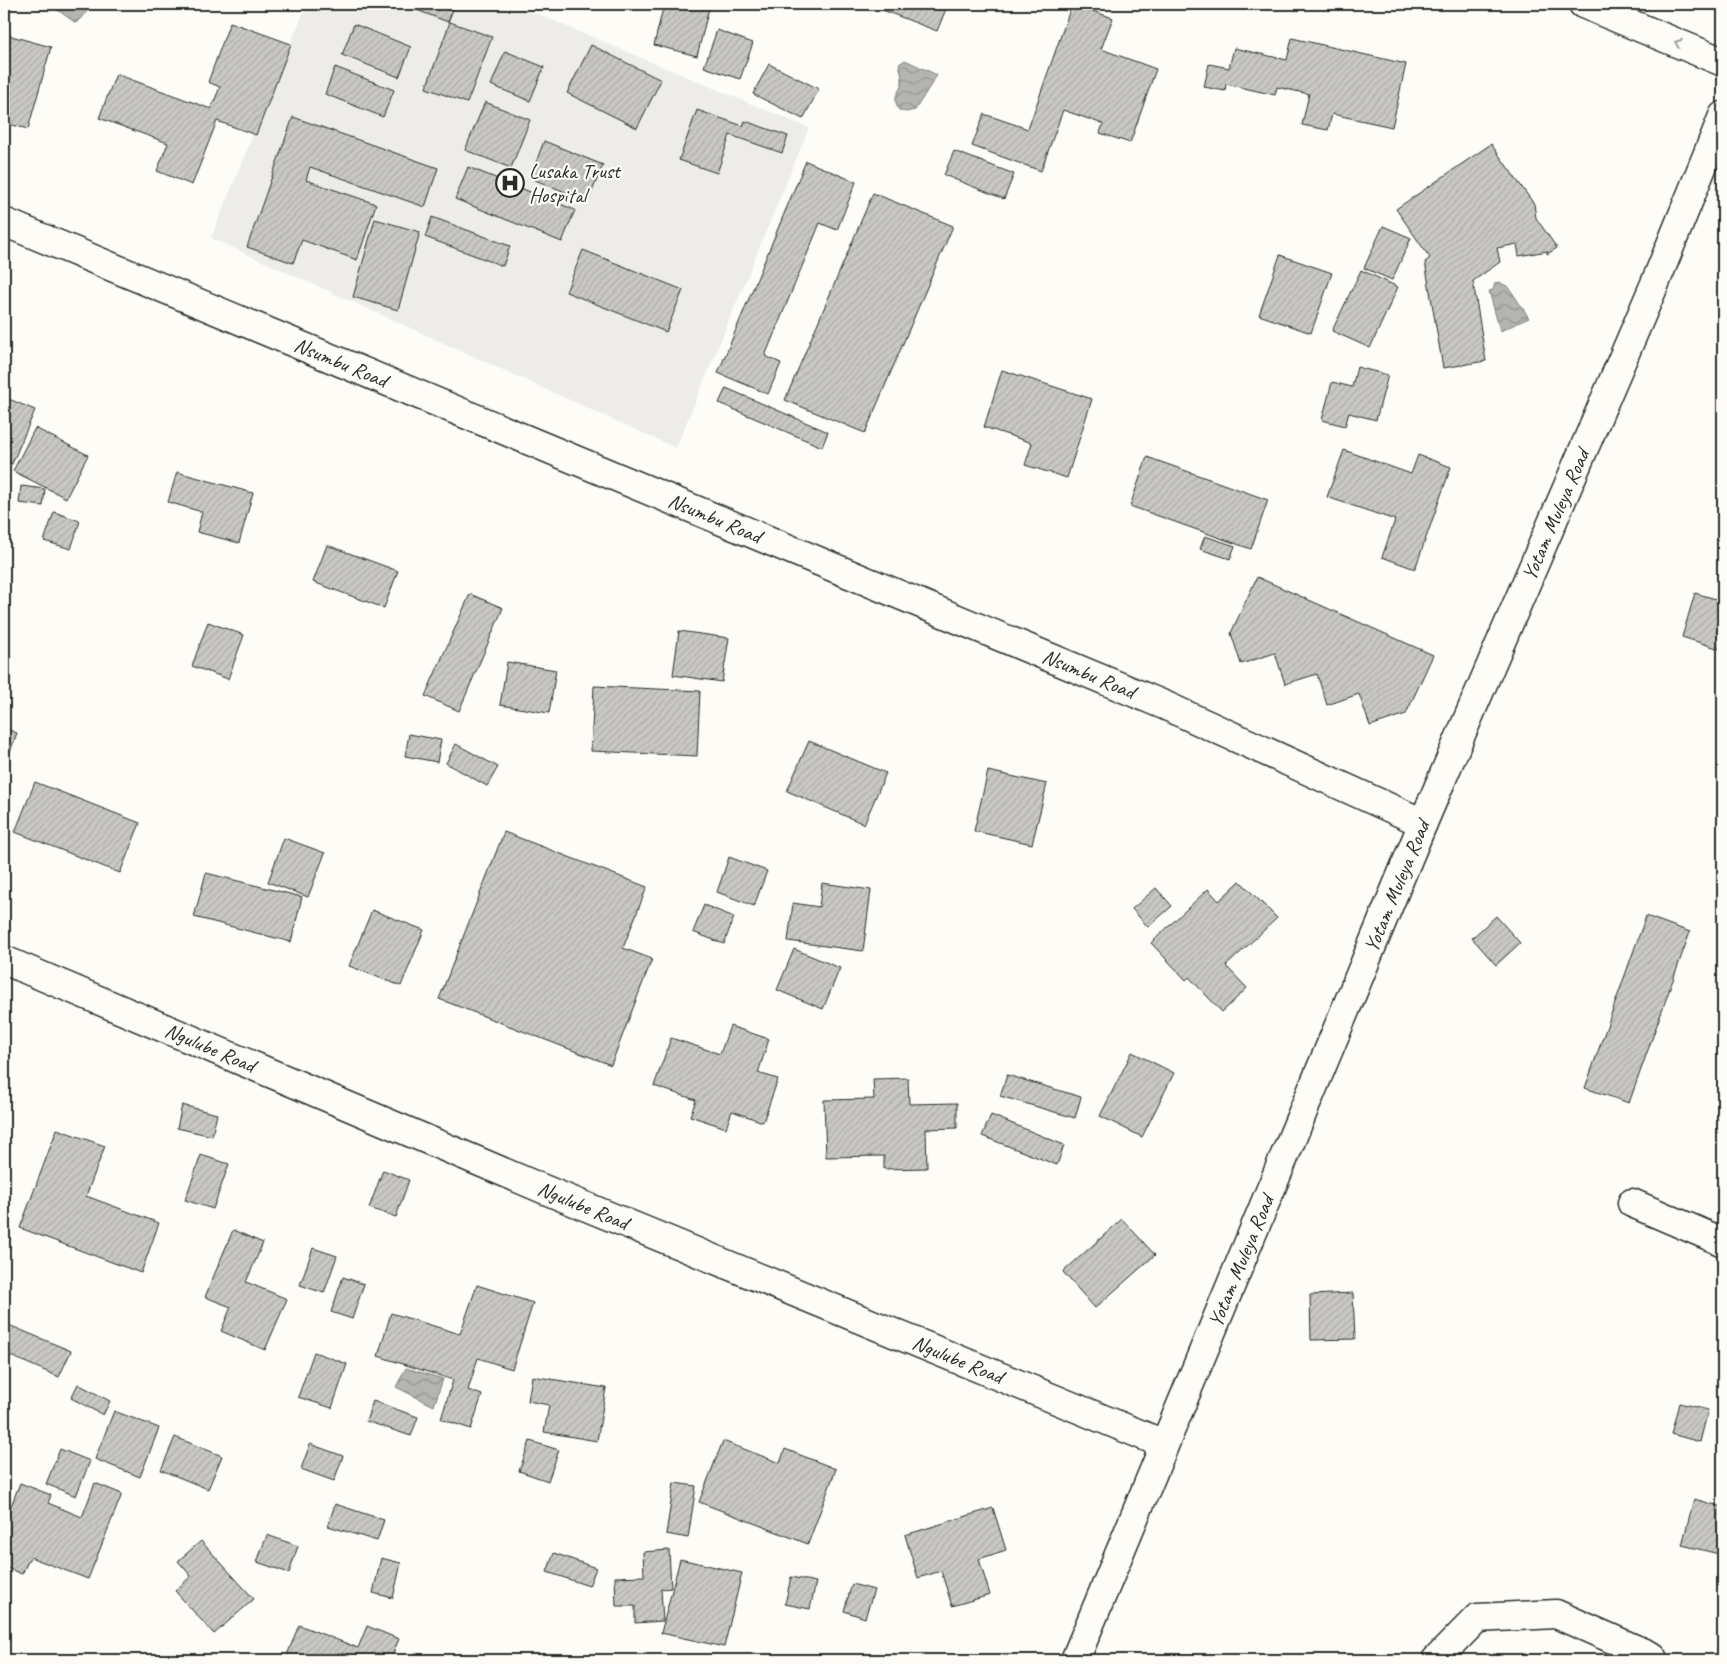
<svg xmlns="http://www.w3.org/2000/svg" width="1727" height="1664" font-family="Caveat,sans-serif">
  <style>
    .built { fill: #edece8 }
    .water { fill: url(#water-waves); stroke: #7e7d7b }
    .building { fill: url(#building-hatch); stroke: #2b2b2b }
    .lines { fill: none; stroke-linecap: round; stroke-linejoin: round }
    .minor-casing { stroke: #2b2b2b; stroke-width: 31 }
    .major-casing { stroke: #2b2b2b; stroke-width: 31 }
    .minor { stroke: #fdfcf7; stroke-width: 28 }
    .major { stroke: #fdfcf7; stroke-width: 28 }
    .oneway { stroke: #9e9e9b }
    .labels { text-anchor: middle; stroke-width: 4.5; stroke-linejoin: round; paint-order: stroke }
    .poi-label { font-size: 21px; fill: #2b2b2b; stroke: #fdfcf7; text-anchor: start }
    .street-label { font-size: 21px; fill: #2b2b2b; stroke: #fdfcf7 }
  </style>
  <defs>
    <pattern id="water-waves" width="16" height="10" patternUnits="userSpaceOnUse" patternTransform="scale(1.25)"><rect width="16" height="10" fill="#b5b4b1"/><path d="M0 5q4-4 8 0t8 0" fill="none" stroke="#939390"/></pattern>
    <pattern id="building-hatch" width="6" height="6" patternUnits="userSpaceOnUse" patternTransform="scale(1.25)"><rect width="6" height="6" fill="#c9c8c4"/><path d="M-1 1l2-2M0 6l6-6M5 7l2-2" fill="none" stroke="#adaca9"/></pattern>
  </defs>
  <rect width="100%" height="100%" fill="#fdfcf7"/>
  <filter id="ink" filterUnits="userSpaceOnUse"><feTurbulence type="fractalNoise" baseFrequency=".02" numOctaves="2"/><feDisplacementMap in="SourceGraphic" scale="10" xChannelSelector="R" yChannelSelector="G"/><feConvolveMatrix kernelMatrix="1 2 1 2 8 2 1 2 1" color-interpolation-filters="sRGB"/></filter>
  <g filter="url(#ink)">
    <polygon class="built" points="307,4 513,4 809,128 676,448 211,238"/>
    <g class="water">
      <polygon points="49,4 90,4 93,5 76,23"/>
      <path d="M905,60L937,75L915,110L906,112L899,110C890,94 902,93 902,80C902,75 900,69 899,64Z"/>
      <polygon points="1500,282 1504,285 1508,286 1529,318 1500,331 1489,291 1493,290 1495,283"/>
      <polygon points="406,1368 443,1379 434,1406 396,1387"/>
    </g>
    <g class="building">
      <polygon points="401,4 455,4 448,22"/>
      <polygon points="664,4 710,4 697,56 654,45"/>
      <polygon points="867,4 948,4 937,31"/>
      <polygon points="1072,4 1113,18 1101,49 1156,69 1130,143 1100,133 1103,124 1063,110 1041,171 972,146 984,114 1028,129"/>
      <polygon points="230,22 291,44 256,135 217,121 192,185 157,171 168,143 99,118 116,74 211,109 220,87 208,82"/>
      <polygon points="450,22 492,37 467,103 426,88"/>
      <polygon points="354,24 411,47 399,77 342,55"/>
      <polygon points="717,30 753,43 740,79 704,67"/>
      <polygon points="4,34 51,47 28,129 4,123"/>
      <polygon points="1292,38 1406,64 1392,127 1332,114 1328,130 1302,125 1309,94 1277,87 1275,95 1226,84 1225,91 1204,87 1209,64 1229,68 1234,48 1287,60"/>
      <polygon points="591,45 661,80 637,128 567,93"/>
      <polygon points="505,51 544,67 530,101 491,85"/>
      <polygon points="769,64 819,89 803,119 753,94"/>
      <polygon points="335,67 394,90 383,117 325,94"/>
      <polygon points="485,102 530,120 511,168 465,150"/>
      <polygon points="697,110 743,126 745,121 788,136 782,153 730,135 717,173 679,160"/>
      <polygon points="293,117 438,168 425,207 310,167 306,180 376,204 357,260 302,240 293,263 247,247"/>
      <polygon points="544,141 603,165 588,201 530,178"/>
      <polygon points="1491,144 1534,204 1536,218 1557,248 1547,254 1547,251 1519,256 1517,244 1497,248 1500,262 1473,281 1486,361 1443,368 1425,262 1430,258 1396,209"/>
      <polygon points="954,151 1014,174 1004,199 944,175"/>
      <polygon points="806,161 856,182 837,230 820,223 765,356 781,363 768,394 718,373"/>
      <polygon points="468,167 575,210 562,242 455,199"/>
      <polygon points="873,193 953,226 865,433 785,400"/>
      <polygon points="432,217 510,246 503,266 425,237"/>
      <polygon points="375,219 420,232 398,310 353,297"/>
      <polygon points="1383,226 1411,238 1392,280 1364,268"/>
      <polygon points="583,250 683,290 666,332 566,292"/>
      <polygon points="1280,255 1332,273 1311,333 1259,315"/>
      <polygon points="1361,270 1398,287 1370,348 1332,331"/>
      <polygon points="1357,367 1388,375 1376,420 1349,413 1345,426 1322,420 1332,382 1352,387"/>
      <polygon points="1002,370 1092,399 1067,478 1025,465 1032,443 984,427"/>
      <polygon points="726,388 828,432 822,447 719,403"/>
      <polygon points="4,397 35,410 12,464 4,461"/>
      <polygon points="35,428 88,455 66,498 13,471"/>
      <polygon points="1344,450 1411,474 1418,455 1451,467 1415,569 1382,557 1395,520 1327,497"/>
      <polygon points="1147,457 1268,500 1251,549 1130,506"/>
      <polygon points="177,472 253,493 239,543 197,532 202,512 168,502"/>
      <polygon points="21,486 45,489 43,506 19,503"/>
      <polygon points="54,512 80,521 71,549 44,541"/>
      <polygon points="1205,536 1235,546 1230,559 1200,549"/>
      <polygon points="327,545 398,571 384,608 313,582"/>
      <polygon points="1257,577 1433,655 1406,714 1370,726 1359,694 1327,705 1317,674 1285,684 1275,653 1241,664 1231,633"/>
      <polygon points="1695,593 1723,601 1723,650 1682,637"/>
      <polygon points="470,594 503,608 459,711 425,696"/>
      <polygon points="208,622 244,635 228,679 192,666"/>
      <polygon points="679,631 729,638 722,682 673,675"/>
      <polygon points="507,662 556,670 549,713 500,705"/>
      <polygon points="594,686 700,691 697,756 591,751"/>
      <polygon points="4,728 17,733 4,768"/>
      <polygon points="409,734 441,740 437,762 405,756"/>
      <polygon points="809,741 886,773 864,824 787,791"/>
      <polygon points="456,744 498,767 487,786 446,763"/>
      <polygon points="988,771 1047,784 1032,844 974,831"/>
      <polygon points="35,782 140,823 120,873 15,832"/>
      <polygon points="504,832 647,887 623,948 652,959 611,1065 439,999"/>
      <polygon points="284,838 325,853 308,897 268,882"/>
      <polygon points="729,857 767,871 754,906 717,892"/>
      <polygon points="206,873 302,897 291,942 194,917"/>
      <polygon points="1240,881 1277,918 1226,966 1247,988 1222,1012 1189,977 1186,980 1151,943 1208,889 1219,901"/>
      <polygon points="822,883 871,890 863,951 788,941 793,903 819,907"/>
      <polygon points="1156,888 1172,906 1148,927 1132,909"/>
      <polygon points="704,905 734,917 724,944 693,932"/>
      <polygon points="372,910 424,930 401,986 349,966"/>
      <polygon points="1496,916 1520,943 1496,965 1472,938"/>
      <polygon points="1646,916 1690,932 1629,1103 1585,1088"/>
      <polygon points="794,949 840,968 823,1009 777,990"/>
      <polygon points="730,1026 769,1039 758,1073 778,1079 763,1122 732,1111 726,1128 690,1116 696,1100 654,1086 671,1038 720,1054"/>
      <polygon points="1132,1052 1174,1073 1142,1137 1100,1116"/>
      <polygon points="1007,1075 1081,1097 1075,1118 1000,1096"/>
      <polygon points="908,1078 909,1104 957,1103 957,1128 926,1129 927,1168 884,1169 884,1156 826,1157 824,1100 874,1099 873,1079"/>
      <polygon points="182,1105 217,1114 212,1136 177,1128"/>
      <polygon points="991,1115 1064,1145 1057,1165 982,1136"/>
      <polygon points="57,1129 105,1146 86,1196 159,1223 141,1273 20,1228"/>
      <polygon points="201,1155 229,1164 213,1209 185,1200"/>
      <polygon points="383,1170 409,1180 396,1217 369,1208"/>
      <polygon points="1122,1219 1155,1255 1095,1308 1063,1272"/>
      <polygon points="233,1230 263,1243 246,1282 287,1299 265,1350 221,1331 231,1307 205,1297"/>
      <polygon points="313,1248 337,1256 324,1293 300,1285"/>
      <polygon points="343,1277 364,1284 352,1319 331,1312"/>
      <polygon points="477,1285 533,1303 512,1369 478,1358 468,1390 482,1395 471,1429 441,1419 453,1380 378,1356 391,1313 460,1334"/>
      <polygon points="1353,1293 1355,1339 1311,1340 1310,1295"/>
      <polygon points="4,1323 71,1351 59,1377 4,1353"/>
      <polygon points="314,1352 347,1364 332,1408 298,1397"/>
      <polygon points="532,1376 606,1388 597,1441 544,1432 549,1405 528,1401"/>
      <polygon points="78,1384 110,1401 103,1415 71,1398"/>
      <polygon points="373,1401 418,1417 411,1436 366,1421"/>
      <polygon points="1679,1403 1708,1410 1700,1442 1671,1434"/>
      <polygon points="114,1411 159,1428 140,1477 95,1459"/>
      <polygon points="175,1437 222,1456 208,1489 161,1470"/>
      <polygon points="530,1441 559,1450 548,1481 519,1471"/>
      <polygon points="723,1441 780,1463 785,1449 836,1469 808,1544 699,1502"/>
      <polygon points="310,1444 343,1456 334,1481 301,1469"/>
      <polygon points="60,1449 90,1461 76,1496 46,1484"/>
      <polygon points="20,1483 51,1495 48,1503 82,1517 95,1483 122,1494 88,1579 30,1557 22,1574 4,1567 4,1524"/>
      <polygon points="674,1483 696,1486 688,1538 666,1534"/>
      <polygon points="1694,1499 1723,1507 1723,1555 1682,1545"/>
      <polygon points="335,1504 384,1520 377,1541 328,1526"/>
      <polygon points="993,1508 1006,1550 979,1559 990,1595 952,1606 941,1571 918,1578 905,1535"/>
      <polygon points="267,1535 298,1546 289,1573 257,1562"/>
      <polygon points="201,1541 254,1599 214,1634 175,1591 191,1576 178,1561"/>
      <polygon points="669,1550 671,1588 661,1589 663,1621 635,1623 635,1606 616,1606 615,1577 644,1576 643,1552"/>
      <polygon points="554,1553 596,1568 589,1586 547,1572"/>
      <polygon points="381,1558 401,1563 393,1598 373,1593"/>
      <polygon points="680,1559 742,1573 724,1647 661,1633"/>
      <polygon points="791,1577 816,1582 810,1609 785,1604"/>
      <polygon points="852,1584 874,1590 865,1618 844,1611"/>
      <polygon points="299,1625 358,1648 367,1626 399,1639 390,1660 285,1660"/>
    </g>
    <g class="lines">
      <defs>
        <g id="minor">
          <path id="s1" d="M4,222L1164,705L1423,823"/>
          <path id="s2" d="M4,960L548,1191L1164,1444"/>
          <polyline points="1632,1203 1723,1242"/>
          <path id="s3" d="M1075,1660L1423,823L1656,281L1723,116"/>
          <polyline points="1436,1660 1477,1618 1556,1614 1653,1657 1654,1660"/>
        </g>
        <polyline id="major" points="1583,4 1723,62"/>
      </defs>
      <use href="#minor" class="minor-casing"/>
      <use href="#major" class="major-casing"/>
      <use href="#minor" class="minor"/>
      <use href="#major" class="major"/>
    </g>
    <defs><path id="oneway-chevron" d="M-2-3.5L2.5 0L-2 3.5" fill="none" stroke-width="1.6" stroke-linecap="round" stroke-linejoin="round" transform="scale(1.25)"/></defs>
    <use class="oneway" href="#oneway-chevron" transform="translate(1678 43) rotate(-158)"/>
  </g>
  <defs>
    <symbol id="hospital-ring" viewBox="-11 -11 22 22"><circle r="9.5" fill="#fdfcf7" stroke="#2b2b2b" stroke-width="1.5"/><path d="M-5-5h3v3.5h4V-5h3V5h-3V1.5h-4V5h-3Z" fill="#2b2b2b"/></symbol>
  </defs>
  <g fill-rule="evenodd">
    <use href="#hospital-ring" x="494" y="167" width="32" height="32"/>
  </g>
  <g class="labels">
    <g class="poi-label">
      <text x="529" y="178">Lusaka Trust<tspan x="529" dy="24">Hospital</tspan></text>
    </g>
    <g class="street-label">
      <text dy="7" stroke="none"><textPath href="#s1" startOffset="365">Nsumbu Road</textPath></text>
      <text dy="7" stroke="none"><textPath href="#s3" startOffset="1242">Yotam Muleya Road</textPath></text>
      <text dy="7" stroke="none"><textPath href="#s1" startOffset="770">Nsumbu Road</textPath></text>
      <text dy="7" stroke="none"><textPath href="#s1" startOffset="1175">Nsumbu Road</textPath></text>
      <text dy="7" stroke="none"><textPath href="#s3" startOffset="838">Yotam Muleya Road</textPath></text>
      <text dy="7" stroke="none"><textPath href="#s2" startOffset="224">Ngulube Road</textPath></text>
      <text dy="7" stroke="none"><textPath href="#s2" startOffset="629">Ngulube Road</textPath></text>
      <text dy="7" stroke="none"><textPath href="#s3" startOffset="432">Yotam Muleya Road</textPath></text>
      <text dy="7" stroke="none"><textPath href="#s2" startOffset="1034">Ngulube Road</textPath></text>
    </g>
  </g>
  <rect width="1727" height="1664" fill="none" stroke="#fdfcf7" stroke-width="20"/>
  <rect x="10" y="10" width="1707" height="1644" fill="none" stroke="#2b2b2b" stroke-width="2" filter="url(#ink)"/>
</svg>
